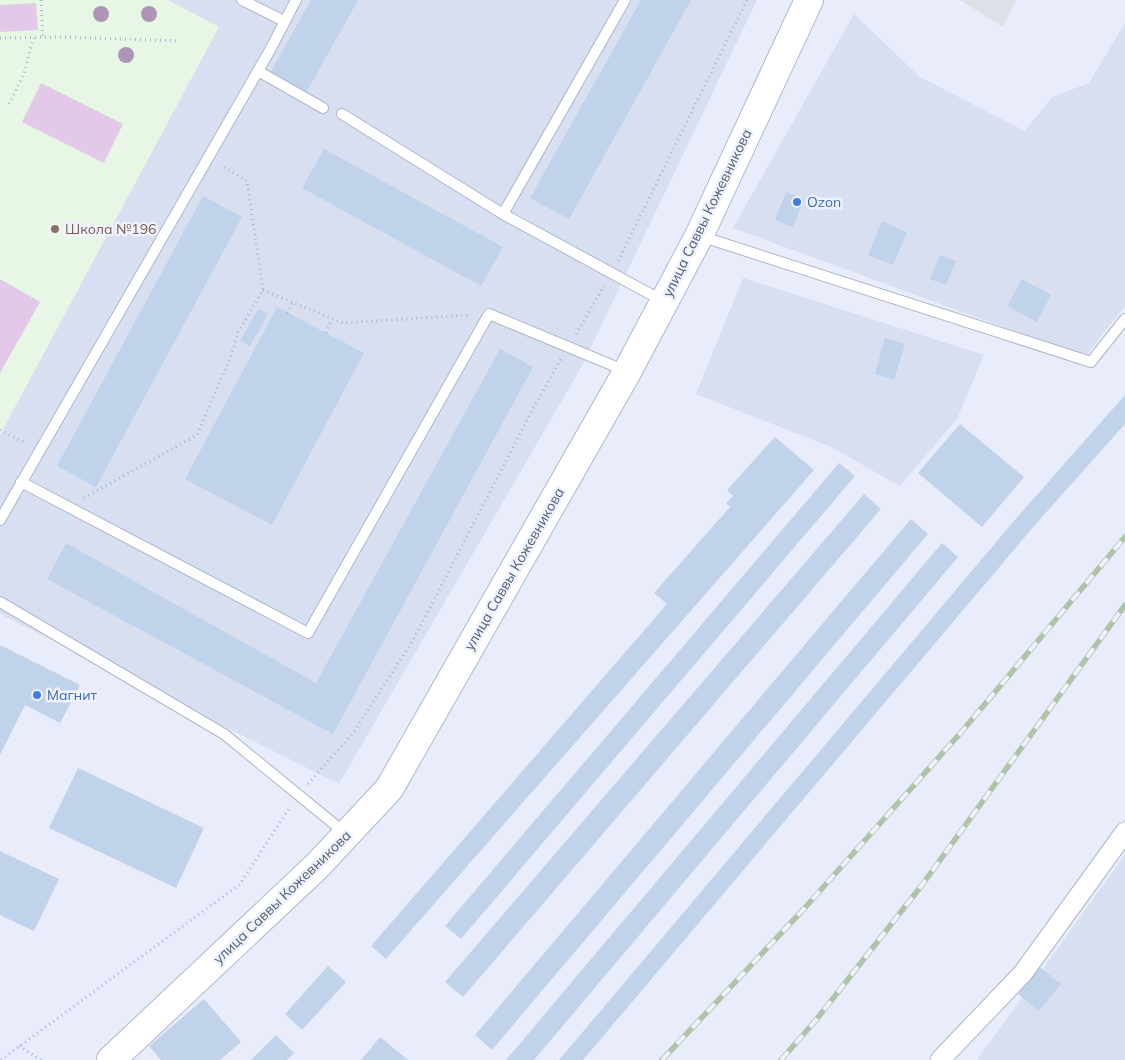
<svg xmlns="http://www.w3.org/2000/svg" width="1125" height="1060" font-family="Mulish,sans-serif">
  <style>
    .residential { fill: #d8dff1 }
    .industrial { fill: #dce0e7 }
    .education { fill: #e8f7e5 }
    .green { fill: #e1c9e7 }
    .building { fill: #c1d2eb }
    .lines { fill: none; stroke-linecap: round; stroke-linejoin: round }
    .lane-casing { stroke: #adb7c9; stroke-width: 12 }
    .street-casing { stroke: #adb7c9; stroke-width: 21 }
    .secondary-casing { stroke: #aeb9ce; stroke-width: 30 }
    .path { stroke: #a6b8d2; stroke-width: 3; stroke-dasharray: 1 4; stroke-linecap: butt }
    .lane { stroke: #fff; stroke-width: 10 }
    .street { stroke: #fff; stroke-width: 19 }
    .secondary { stroke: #fff; stroke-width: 28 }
    .rail-casing { stroke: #afc3a8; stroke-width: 5.5 }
    .rail { stroke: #eff2fd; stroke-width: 4; stroke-dasharray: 11; stroke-linecap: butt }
    .tree { fill: #ae95b8 }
    .shop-dot { fill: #3f7fe0; stroke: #eff2fd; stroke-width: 2 }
    .education-dot { fill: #8d6e63; stroke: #eff2fd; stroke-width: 2 }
    .labels { text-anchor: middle; stroke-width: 5; stroke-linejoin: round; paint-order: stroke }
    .shop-label { font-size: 14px; fill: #366cbe; stroke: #eff2fd; text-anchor: start }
    .street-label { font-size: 14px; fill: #4f5e72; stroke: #eff2fd }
    .education-label { font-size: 14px; fill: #785e54; stroke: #eff2fd; text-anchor: start }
  </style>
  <rect width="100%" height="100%" fill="#e9ecfa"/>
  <g class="residential">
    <polygon points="0,0 757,0 582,366 339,784 0,614"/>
    <polygon points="854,14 920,77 1025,131 1052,97 1089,83 1125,23 1125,306 1085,357 733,228"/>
    <polygon points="743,278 984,355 957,419 900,486 831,447 696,394"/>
    <polygon points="1125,853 1125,1060 977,1060 1122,859"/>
  </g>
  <polygon class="industrial" points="960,0 1016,0 1003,27"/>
  <polygon class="education" points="0,0 168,0 219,27 0,435"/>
  <g class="green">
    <polygon points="36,3 38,30 0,32 0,5"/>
    <polygon points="41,83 123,124 104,163 22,122"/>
    <polygon points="0,279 40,302 0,373"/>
  </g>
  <g class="building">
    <polygon points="311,0 358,0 306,93 270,73"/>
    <polygon points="641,0 691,0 569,219 530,198"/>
    <polygon points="324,149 503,247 481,286 302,188"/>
    <polygon points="786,192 804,199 793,227 775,220"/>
    <polygon points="203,196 242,217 96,487 57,466"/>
    <polygon points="882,221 907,232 893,265 868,255"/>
    <polygon points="940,255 956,261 946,285 930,279"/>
    <polygon points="1022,279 1051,295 1037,322 1007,306"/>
    <polygon points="277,307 364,353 272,525 185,479"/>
    <polygon points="258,309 268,314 250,346 240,341"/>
    <polygon points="885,338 905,344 894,380 875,374"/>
    <polygon points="500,349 533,367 333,734 47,579 66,543 316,683"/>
    <polygon points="1125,395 1125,424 1034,526 583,1060 559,1060 1020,514"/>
    <polygon points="960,424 1024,477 982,527 918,473"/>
    <polygon points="775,437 814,470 386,959 371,946 667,604 654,593 730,507 726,503 733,496 727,490"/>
    <polygon points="839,463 855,476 461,939 445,926"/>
    <polygon points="864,494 881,509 463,997 445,982"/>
    <polygon points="911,519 928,534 492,1050 475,1035"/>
    <polygon points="942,543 958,557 534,1060 506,1060"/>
    <polygon points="0,645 80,685 60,723 25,705 0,755"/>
    <polygon points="78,768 204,828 176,888 49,828"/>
    <polygon points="0,851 59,879 34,931 0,915"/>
    <polygon points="328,966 346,982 302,1030 285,1014"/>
    <polygon points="1039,967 1061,984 1039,1011 1018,994"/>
    <polygon points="204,999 241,1042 220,1060 161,1060 149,1046"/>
    <polygon points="276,1035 294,1053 287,1060 251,1060"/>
    <polygon points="380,1037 408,1060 361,1060"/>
  </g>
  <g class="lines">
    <defs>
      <g id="lane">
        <polyline points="242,0 284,21"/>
        <polyline points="258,71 323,108"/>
        <polyline points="342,114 503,214 663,301"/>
        <polyline points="503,214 625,0"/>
        <polyline points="700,236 1091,362 1125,319"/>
        <polyline points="21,482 308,633 489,314 626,371"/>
        <polyline points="0,520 270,50 296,0"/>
        <polyline points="0,602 224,734 345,833"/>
      </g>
      <polyline id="street" points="940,1060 1023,973 1125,832"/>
      <polyline id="secondary" points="111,1060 317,866 389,789 627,372 699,236 809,0"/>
    </defs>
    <use href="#lane" class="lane-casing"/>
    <use href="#street" class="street-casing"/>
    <use href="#secondary" class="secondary-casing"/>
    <g class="path">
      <polyline points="41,0 43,37"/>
      <polyline points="0,38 61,37 180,41"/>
      <polyline points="9,104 24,74 33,38"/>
      <polyline points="618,261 747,0"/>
      <polyline points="263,290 343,323 471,315"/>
      <polyline points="287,313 293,302"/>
      <polyline points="326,333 332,319"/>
      <polyline points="576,334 604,286"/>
      <polyline points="0,430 26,443"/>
      <polyline points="84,498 197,435 231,356 238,332 263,290 247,181 221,165"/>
      <polyline points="308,784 353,733 412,642 534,407 561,359"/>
      <polyline points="19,1046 41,1060"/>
      <polyline points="1,1060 240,884 290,807"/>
    </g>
    <use href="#lane" class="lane"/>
    <use href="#street" class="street"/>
    <use href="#secondary" class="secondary"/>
    <defs>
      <g id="rail">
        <polyline points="662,1060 802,911 964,729 1125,537"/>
        <polyline points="781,1060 816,1020 922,885 1125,605"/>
      </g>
    </defs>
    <use href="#rail" class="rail-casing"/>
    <use href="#rail" class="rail"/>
  </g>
  <g class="tree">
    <circle cx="101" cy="14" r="8"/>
    <circle cx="149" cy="14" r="8"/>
    <circle cx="126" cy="55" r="8"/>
  </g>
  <g class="shop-dot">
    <circle cx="797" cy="202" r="5"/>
    <circle cx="37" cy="695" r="5"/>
  </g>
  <circle class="education-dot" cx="55" cy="229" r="5"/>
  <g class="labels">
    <g class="shop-label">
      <text x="807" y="207">Ozon</text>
      <text x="47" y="700">Магнит</text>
    </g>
    <g class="street-label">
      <text transform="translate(707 213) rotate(-64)" y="5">улица Саввы Кожевникова</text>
      <text transform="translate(514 569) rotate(-60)" y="5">улица Саввы Кожевникова</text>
      <text transform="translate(282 897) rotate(-44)" y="5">улица Саввы Кожевникова</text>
    </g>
    <g class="education-label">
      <text x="65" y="234">Школа №196</text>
    </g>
  </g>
</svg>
